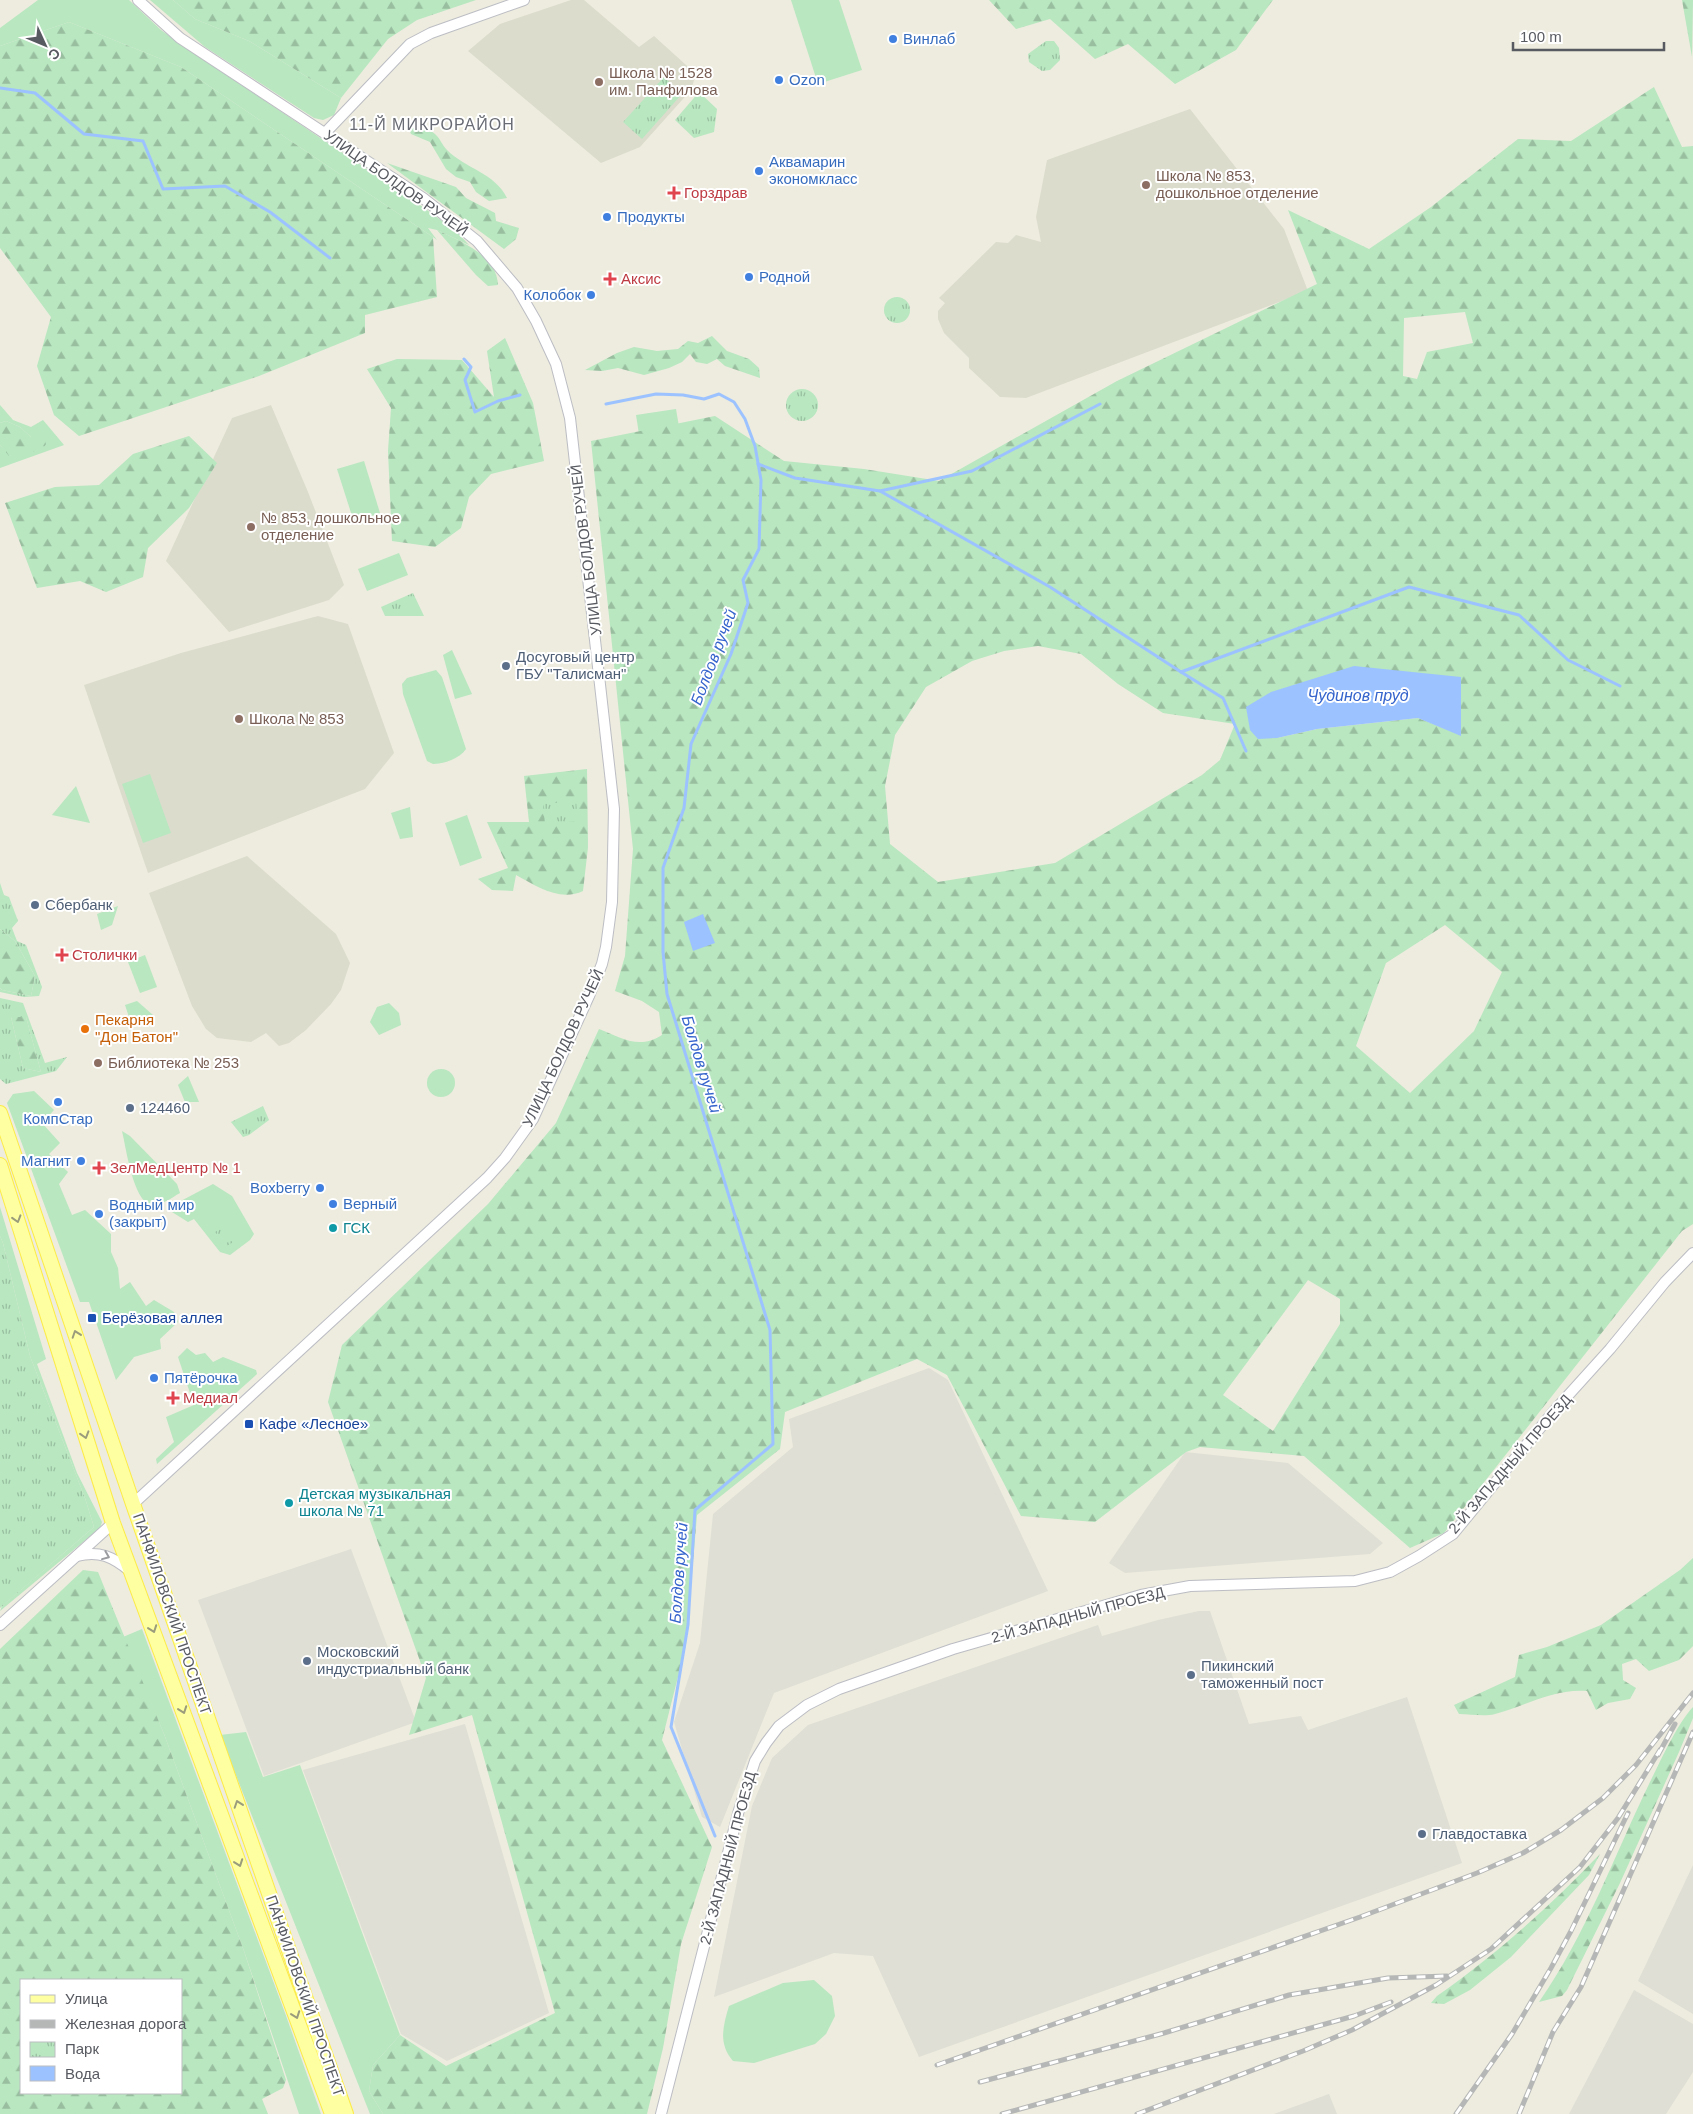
<svg xmlns="http://www.w3.org/2000/svg" width="1693" height="2114" font-family="Arial,sans-serif">
  <style>
    .industrial { fill: #e0dfd6 }
    .education { fill: #dcdccd }
    .grass { fill: #b8e7c0 }
    .forest { fill: url(#forest-firs); fill-rule: evenodd }
    .park { fill: url(#park-tufts); fill-rule: evenodd }
    .water { fill: #9cc2ff }
    .lines { fill: none; stroke-linecap: round; stroke-linejoin: round }
    .stream { stroke: #9cc2ff; stroke-width: 3 }
    .minor-casing { stroke: #bcbdc4; stroke-width: 12 }
    .major-casing { stroke: #fdeb47; stroke-width: 16 }
    .minor { stroke: #fff; stroke-width: 10 }
    .major { stroke: #fdffa1; stroke-width: 14 }
    .rail-casing { stroke: #b5b6b6; stroke-width: 5 }
    .rail { stroke: #fff; stroke-width: 3; stroke-dasharray: 9; stroke-linecap: butt }
    .oneway { stroke: #9a9c7b }
    .oneway2 { stroke: #9b9ca0 }
    .shop-dot { fill: #3f7fe0; stroke: #fff; stroke-width: 2 }
    .education-dot { fill: #8d6e63; stroke: #fff; stroke-width: 2 }
    .health-dot { fill: #e0444e; stroke: #fff; stroke-width: 2 }
    .service-dot { fill: #5c6f8a; stroke: #fff; stroke-width: 2 }
    .food-dot { fill: #e8710a; stroke: #fff; stroke-width: 2 }
    .culture-dot { fill: #0f9aa8; stroke: #fff; stroke-width: 2 }
    .transit-dot { fill: #1a4fb4; stroke: #fff; stroke-width: 2 }
    .labels { text-anchor: middle; stroke-width: 4; stroke-linejoin: round; paint-order: stroke }
    .shop-label { font-size: 15px; fill: #366cbe; stroke: #fff; text-anchor: start }
    .education-label { font-size: 15px; fill: #785e54; stroke: #fff; text-anchor: start }
    .street-label { font-size: 15px; fill: #585a61; stroke: #fff }
    .health-label { font-size: 15px; fill: #be3a42; stroke: #fff; text-anchor: start }
    .service-label { font-size: 15px; fill: #4e5e75; stroke: #fff; text-anchor: start }
    .food-label { font-size: 15px; fill: #c56008; stroke: #fff; text-anchor: start }
    .culture-label { font-size: 15px; fill: #0d838f; stroke: #fff; text-anchor: start }
    .transit-label { font-size: 15px; fill: #164399; stroke: #fff; text-anchor: start }
    .neighbourhood-label { font-size: 16px; letter-spacing: 1px; fill: #696c74; stroke: #fff }
    .water-label { font-size: 16px; font-style: italic; fill: #3564cc; stroke: #fff }
  </style>
  <defs>
    <pattern id="forest-firs" width="22" height="20" patternUnits="userSpaceOnUse" patternTransform="scale(1.25)"><rect width="22" height="20" fill="#b8e7c0"/><path d="M5 1l3.5 6h-7zM16 11l3.5 6h-7z" fill="#98be9f"/></pattern>
    <pattern id="park-tufts" width="24" height="20" patternUnits="userSpaceOnUse" patternTransform="scale(1.25)"><rect width="24" height="20" fill="#b8e7c0"/><path d="M3 7l-1-3M5 7V3M7 7l1-3M15 17l-1-3M17 17v-4M19 17l1-3" fill="none" stroke="#98be9f"/></pattern>
  </defs>
  <rect width="100%" height="100%" fill="#edecde"/>
  <g class="industrial">
    <polygon points="929,1368 948,1380 1048,1591 774,1693 720,1827 702,1817 674,1722 700,1643 713,1514 793,1447 789,1419"/>
    <polygon points="1185,1452 1288,1463 1383,1543 1370,1554 1125,1573 1109,1563"/>
    <polygon points="351,1549 416,1722 264,1776 198,1600"/>
    <polygon points="1199,1611 1210,1611 1249,1724 1301,1716 1308,1730 1407,1697 1462,1863 919,2057 873,1956 834,1953 714,1997 752,1806 772,1758 808,1725 1098,1625 1102,1636 1158,1620"/>
    <polygon points="465,1724 549,2013 447,2061 401,2034 303,1770"/>
    <polygon points="1693,1865 1693,2014 1638,1981"/>
    <polygon points="1634,1990 1693,2024 1693,2072 1666,2114 1569,2114"/>
    <polygon points="1329,2094 1337,2114 1274,2114"/>
  </g>
  <g class="education">
    <polygon points="571,0 584,0 639,47 654,36 696,74 691,90 640,147 601,163 468,51 500,24"/>
    <polygon points="1190,109 1284,229 1308,291 1026,398 1000,397 969,368 969,358 944,333 938,319 938,311 945,303 939,298 996,242 1008,243 1016,235 1041,242 1036,217 1047,160"/>
    <polygon points="271,405 308,492 344,585 329,600 229,632 166,561 232,418"/>
    <polygon points="318,616 348,624 394,753 365,789 148,873 84,685 181,653"/>
    <polygon points="247,856 336,934 350,963 341,990 331,1004 306,1030 289,1043 279,1046 266,1033 251,1042 217,1038 206,1029 192,1006 149,893"/>
  </g>
  <g class="grass">
    <polygon points="38,0 129,0 161,30 186,48 413,200 456,231 469,245 437,230 428,228 437,240 433,237 181,67 69,22 0,46 0,28"/>
    <polygon points="150,0 173,0 195,19 249,41 341,98 334,115 323,120 314,118 205,47"/>
    <polygon points="791,0 839,0 862,70 818,84"/>
    <polygon points="0,405 13,420 31,427 43,420 64,445 0,468 0,445 10,456 31,437 20,427 6,421 0,423"/>
    <polygon points="676,409 679,427 639,434 636,415"/>
    <polygon points="364,461 380,513 354,522 337,469"/>
    <polygon points="399,553 408,575 367,591 358,569"/>
    <polygon points="452,650 472,694 455,699 443,655"/>
    <path d="M436,670L442,677L466,749C460,758 444,764 433,764L427,761L403,694L402,684L407,678Z"/>
    <polygon points="150,774 171,833 143,843 122,784"/>
    <polygon points="76,786 90,823 52,815"/>
    <polygon points="410,807 413,837 400,839 391,813"/>
    <polygon points="467,815 482,858 460,866 445,823"/>
    <polygon points="118,906 112,925 101,930 97,914"/>
    <polygon points="145,955 157,987 140,993 128,962"/>
    <polygon points="137,1001 153,1015 131,1023 125,1005"/>
    <polygon points="389,1003 399,1013 401,1025 379,1035 370,1022 377,1007"/>
    <circle cx="441" cy="1083" r="14"/>
    <polygon points="188,1076 199,1102 185,1102 178,1085"/>
    <polygon points="34,1091 54,1110 42,1123 60,1143 49,1154 68,1172 59,1184 72,1215 85,1210 111,1234 111,1252 118,1268 120,1289 130,1282 146,1306 154,1300 174,1312 178,1322 160,1339 161,1349 134,1357 116,1380 89,1302 80,1302 7,1103 13,1094"/>
    <path d="M122,1131L130,1136L177,1184L180,1193C171,1198 161,1206 151,1205C133,1201 126,1147 122,1131Z"/>
    <polygon points="213,1184 232,1196 254,1234 250,1240 230,1255 220,1252 194,1219 188,1222 172,1212 177,1203"/>
    <polygon points="0,1207 46,1359 37,1364 77,1473 102,1522 100,1528 0,1611 2,1606 94,1527 85,1498 30,1356 3,1243 0,1236"/>
    <polygon points="187,1348 196,1355 205,1353 213,1362 223,1357 256,1370 257,1374 157,1464 156,1459 174,1442 166,1417 194,1405 178,1357"/>
    <polygon points="142,1629 285,2013 321,2114 299,2114 244,1951 164,1734 123,1637"/>
    <polygon points="246,1732 263,1777 300,1765 400,2035 373,2065 369,2091 383,2114 370,2114 220,1735"/>
    <path d="M814,1980L832,1996L835,2016L826,2034L815,2044L754,2063L733,2061C718,2044 723,2026 729,2006L783,1983Z"/>
  </g>
  <g class="forest">
    <polygon points="173,0 476,0 417,20 388,39 341,98 249,41 195,19"/>
    <polygon points="989,0 1273,0 1236,50 1175,84 1128,44 1095,59 1050,19 1016,29"/>
    <polygon points="1682,0 1693,0 1692,57"/>
    <polygon points="69,22 181,67 433,237 437,297 365,315 365,333 259,376 79,436 54,415 37,366 51,317 0,248 0,46"/>
    <path d="M1654,87L1682,147L1693,146V1224L1682,1231L1444,1533L1410,1548L1304,1456L1200,1447L1186,1452L1095,1522L1021,1516L947,1375L917,1359L785,1412L780,1449L697,1515L686,1645L662,1740L712,1847L681,1944L663,2048L647,2114H383L369,2091L373,2065L400,2035L446,2066L555,2013L472,1715L409,1735L426,1678L328,1402L342,1345L488,1204L556,1123L599,1029C622,1038 639,1050 662,1035L659,1012L642,1001L615,991L625,956L633,849L591,441L715,416L784,461L864,469L939,481L1117,381L1317,284L1288,210L1369,249L1431,207L1518,139L1571,141ZM1465,312L1473,343L1427,352L1417,379L1403,376L1404,318ZM1038,646L1081,654L1118,684L1163,713L1235,724L1220,760L1202,775L1055,863L938,882L890,844L885,786L895,735L926,687L972,661L1004,651ZM1461,678V735L1418,718L1317,729L1277,738ZM1445,925L1502,972L1474,1031L1410,1093L1356,1046L1386,963ZM1308,1280L1340,1299V1324L1273,1431L1223,1395Z"/>
    <path d="M406,122C415,125 429,128 435,134C440,138 442,145 447,150C466,169 495,173 507,198L489,201L476,192L470,182L456,177L446,169L430,142L411,134Z"/>
    <polygon points="387,163 456,187 466,198 495,213 496,221 519,228 516,239 504,249"/>
    <path d="M437,230C460,241 497,255 498,285L488,286L476,275Z"/>
    <polygon points="712,336 727,351 749,359 759,368 760,378 725,366 717,359 707,364 696,362 690,354 682,362 669,368 644,375 618,368 602,371 585,370 617,353 634,347 657,351 678,349 688,341 698,343"/>
    <polygon points="505,338 533,403 544,461 491,474 469,497 461,528 435,547 392,541 388,451 391,408 367,369 397,359 462,360 494,397 487,351"/>
    <polygon points="6,421 20,427 31,437 43,436 46,444 42,450 9,456 0,445 0,423"/>
    <polygon points="189,436 217,463 189,508 148,548 143,577 106,592 80,581 37,588 5,503 55,487 99,485 133,454"/>
    <path d="M587,769L588,847L583,891C560,902 536,886 516,875L513,891L492,890L478,879L508,868L487,822H529L524,776Z"/>
    <polygon points="0,929 15,941 35,976 31,996 2,990 0,988"/>
    <polygon points="11,1017 26,1017 41,1072 23,1068"/>
    <path d="M1693,1558V1646L1679,1660L1649,1671L1636,1659L1622,1664L1623,1680L1636,1688L1630,1699L1608,1703L1596,1710L1587,1691C1555,1688 1525,1706 1495,1714C1484,1717 1471,1714 1459,1714L1454,1705L1515,1677L1519,1655L1547,1647L1601,1625L1680,1570Z"/>
    <path d="M83,1570L98,1572L164,1734L244,1951L286,2080L283,2088L262,2099L268,2114H0V1649ZM21,1980H181V2093H21Z"/>
    <path d="M1693,1707V1718L1679,1752L1620,1883L1567,1990L1562,1996L1539,2002C1586,1935 1614,1856 1650,1782C1661,1760 1677,1724 1693,1707Z"/>
    <path d="M1600,1854L1589,1875L1511,1957L1470,1990L1444,2004L1431,2003L1437,1996C1497,1954 1549,1907 1600,1854Z"/>
  </g>
  <g class="park">
    <polygon points="1046,41 1054,41 1059,48 1060,60 1050,70 1042,71 1029,62 1028,54"/>
    <polygon points="664,77 682,94 642,139 623,122"/>
    <polygon points="699,92 717,109 714,132 694,138 675,120"/>
    <circle cx="897" cy="310" r="13"/>
    <circle cx="802" cy="405" r="16"/>
    <polygon points="413,593 424,616 385,616 381,607"/>
    <polygon points="576,801 578,821 545,824 543,804"/>
    <polygon points="0,883 4,895 9,897 18,921 12,928 17,941 26,945 42,987 39,996 24,997 0,992 0,988 2,990 31,996 35,976 15,941 0,929"/>
    <path d="M0,998L23,1003L45,1063L67,1057L56,1071L6,1084L0,1079ZM11,1017H26L41,1072L23,1068Z"/>
    <polygon points="263,1106 269,1120 249,1135 243,1137 231,1122"/>
    <polygon points="229,1224 240,1238 225,1247 215,1232"/>
    <polygon points="0,1236 3,1243 30,1356 85,1498 94,1527 0,1608"/>
  </g>
  <g class="water">
    <polygon points="1354,666 1461,677 1461,736 1418,718 1317,729 1277,738 1258,739 1250,730 1246,707 1271,692"/>
    <polygon points="703,914 715,943 693,951 684,922"/>
  </g>
  <g class="lines">
    <g class="stream">
      <polyline points="0,88 35,93 84,134 143,141 163,189 225,186 270,212 330,258"/>
      <polyline points="464,359 471,367 465,380 475,412 498,401 520,395"/>
      <polyline points="606,404 656,394 683,395 704,399 719,394 734,402 745,419 755,446 761,480 759,549 743,580 748,603 731,654 691,744 684,808 663,868 663,952 667,994 770,1330 773,1444 695,1510 688,1625 671,1727 715,1836"/>
      <polyline points="758,464 795,478 880,491 972,471 1100,404"/>
      <polyline points="880,491 1050,587 1181,672 1409,587 1519,615 1568,660 1620,686"/>
      <polyline points="1181,672 1223,698 1246,751"/>
    </g>
    <defs>
      <g id="minor">
        <polyline points="325,133 410,44 431,33 524,0"/>
        <polyline points="133,1504 487,1178 505,1158 533,1119 589,996 602,964 606,947 612,902 614,809 570,418 556,364 536,321 517,288 477,241 423,198 180,38 138,0"/>
        <path d="M77,1556C99,1550 113,1557 130,1571"/>
        <polyline points="0,1625 113,1523"/>
        <polyline points="661,2114 739,1810 755,1761 766,1743 779,1726 807,1705 839,1689 953,1649 1141,1595 1190,1586 1355,1581 1390,1572 1419,1556 1453,1534 1554,1411 1610,1349 1665,1282 1693,1253"/>
      </g>
      <g id="major">
        <polyline points="0,1113 133,1504 346,2114"/>
        <polyline points="0,1165 113,1523 332,2114"/>
      </g>
    </defs>
    <use href="#minor" class="minor-casing"/>
    <use href="#major" class="major-casing"/>
    <use href="#minor" class="minor"/>
    <use href="#major" class="major"/>
    <defs>
      <g id="rail">
        <polyline points="1658,1755 1675,1724"/>
        <polyline points="937,2065 1360,1917 1477,1873 1523,1853 1561,1830 1603,1798 1636,1765 1693,1693"/>
        <polyline points="980,2082 1164,2033 1289,1995 1388,1978 1447,1976"/>
        <polyline points="1002,2114 1354,2016 1391,2002"/>
        <polyline points="1137,2114 1303,2051 1352,2030 1436,1985 1491,1949 1580,1867 1618,1818 1660,1750"/>
        <polyline points="1456,2114 1512,2034 1551,1968 1571,1931 1628,1813"/>
        <polyline points="1519,2114 1553,2032 1581,1987 1693,1732"/>
      </g>
    </defs>
    <use href="#rail" class="rail-casing"/>
    <use href="#rail" class="rail"/>
  </g>
  <defs><path id="oneway-chevron" d="M-2-3.5L2.5 0L-2 3.5" fill="none" stroke-width="1.6" stroke-linecap="round" stroke-linejoin="round" transform="scale(1.25)"/></defs>
  <g class="oneway">
    <use href="#oneway-chevron" transform="translate(17 1219) rotate(73)"/>
    <use href="#oneway-chevron" transform="translate(76 1334) rotate(-109)"/>
    <use href="#oneway-chevron" transform="translate(85 1435) rotate(73)"/>
    <use href="#oneway-chevron" transform="translate(153 1629) rotate(70)"/>
    <use href="#oneway-chevron" transform="translate(183 1710) rotate(70)"/>
    <use href="#oneway-chevron" transform="translate(238 1804) rotate(-109)"/>
    <use href="#oneway-chevron" transform="translate(239 1863) rotate(70)"/>
    <use href="#oneway-chevron" transform="translate(296 2015) rotate(70)"/>
  </g>
  <use class="oneway2" href="#oneway-chevron" transform="translate(106 1556) rotate(22)"/>
  <g class="shop-dot">
    <circle cx="893" cy="39" r="5"/>
    <circle cx="779" cy="80" r="5"/>
    <circle cx="759" cy="171" r="5"/>
    <circle cx="607" cy="217" r="5"/>
    <circle cx="749" cy="277" r="5"/>
    <circle cx="591" cy="295" r="5"/>
    <circle cx="58" cy="1102" r="5"/>
    <circle cx="81" cy="1161" r="5"/>
    <circle cx="320" cy="1188" r="5"/>
    <circle cx="333" cy="1204" r="5"/>
    <circle cx="99" cy="1214" r="5"/>
    <circle cx="154" cy="1378" r="5"/>
  </g>
  <g class="education-dot">
    <circle cx="599" cy="82" r="5"/>
    <circle cx="1146" cy="185" r="5"/>
    <circle cx="251" cy="527" r="5"/>
    <circle cx="239" cy="719" r="5"/>
    <circle cx="98" cy="1063" r="5"/>
  </g>
  <g class="health-dot">
    <path d="M671.5 185.5h5v5h5v5h-5v5h-5v-5h-5v-5h5z"/>
    <path d="M607.5 271.5h5v5h5v5h-5v5h-5v-5h-5v-5h5z"/>
    <path d="M59.5 947.5h5v5h5v5h-5v5h-5v-5h-5v-5h5z"/>
    <path d="M96.5 1160.5h5v5h5v5h-5v5h-5v-5h-5v-5h5z"/>
    <path d="M170.5 1390.5h5v5h5v5h-5v5h-5v-5h-5v-5h5z"/>
  </g>
  <g class="service-dot">
    <circle cx="506" cy="666" r="5"/>
    <circle cx="35" cy="905" r="5"/>
    <circle cx="130" cy="1108" r="5"/>
    <circle cx="307" cy="1661" r="5"/>
    <circle cx="1191" cy="1675" r="5"/>
    <circle cx="1422" cy="1834" r="5"/>
  </g>
  <circle class="food-dot" cx="85" cy="1029" r="5"/>
  <g class="culture-dot">
    <circle cx="333" cy="1228" r="5"/>
    <circle cx="289" cy="1503" r="5"/>
  </g>
  <g class="transit-dot">
    <rect x="87" y="1313" width="10" height="10" rx="2.5"/>
    <rect x="244" y="1419" width="10" height="10" rx="2.5"/>
  </g>
  <g class="labels">
    <g class="shop-label">
      <text x="903" y="44">Винлаб</text>
      <text x="789" y="85">Ozon</text>
      <text x="769" y="167">Аквамарин<tspan x="769" dy="17">экономкласс</tspan></text>
      <text x="617" y="222">Продукты</text>
      <text x="759" y="282">Родной</text>
      <text x="581" y="300" text-anchor="end">Колобок</text>
      <text x="58" y="1124" text-anchor="middle">КомпСтар</text>
      <text x="71" y="1166" text-anchor="end">Магнит</text>
      <text x="310" y="1193" text-anchor="end">Boxberry</text>
      <text x="343" y="1209">Верный</text>
      <text x="109" y="1210">Водный мир<tspan x="109" dy="17">(закрыт)</tspan></text>
      <text x="164" y="1383">Пятёрочка</text>
    </g>
    <g class="education-label">
      <text x="609" y="78">Школа № 1528<tspan x="609" dy="17">им. Панфилова</tspan></text>
      <text x="1156" y="181">Школа № 853,<tspan x="1156" dy="17">дошкольное отделение</tspan></text>
      <text x="261" y="523">№ 853, дошкольное<tspan x="261" dy="17">отделение</tspan></text>
      <text x="249" y="724">Школа № 853</text>
      <text x="108" y="1068">Библиотека № 253</text>
    </g>
    <g class="street-label">
      <text transform="translate(396 183) rotate(35)" y="5">УЛИЦА БОЛДОВ РУЧЕЙ</text>
      <text transform="translate(586 550) rotate(-97)" y="5">УЛИЦА БОЛДОВ РУЧЕЙ</text>
      <text transform="translate(563 1048) rotate(-65)" y="5">УЛИЦА БОЛДОВ РУЧЕЙ</text>
      <text transform="translate(1510 1464) rotate(-49)" y="5">2-Й ЗАПАДНЫЙ ПРОЕЗД</text>
      <text transform="translate(172 1614) rotate(71)" y="5">ПАНФИЛОВСКИЙ ПРОСПЕКТ</text>
      <text transform="translate(1078 1615) rotate(-15)" y="5">2-Й ЗАПАДНЫЙ ПРОЕЗД</text>
      <text transform="translate(728 1858) rotate(-75)" y="5">2-Й ЗАПАДНЫЙ ПРОЕЗД</text>
      <text transform="translate(305 1996) rotate(71)" y="5">ПАНФИЛОВСКИЙ ПРОСПЕКТ</text>
    </g>
    <g class="health-label">
      <text x="684" y="198">Горздрав</text>
      <text x="621" y="284">Аксис</text>
      <text x="72" y="960">Столички</text>
      <text x="110" y="1173">ЗелМедЦентр № 1</text>
      <text x="183" y="1403">Медиал</text>
    </g>
    <g class="service-label">
      <text x="516" y="662">Досуговый центр<tspan x="516" dy="17">ГБУ "Талисман"</tspan></text>
      <text x="45" y="910">Сбербанк</text>
      <text x="140" y="1113">124460</text>
      <text x="317" y="1657">Московский<tspan x="317" dy="17">индустриальный банк</tspan></text>
      <text x="1201" y="1671">Пикинский<tspan x="1201" dy="17">таможенный пост</tspan></text>
      <text x="1432" y="1839">Главдоставка</text>
    </g>
    <g class="food-label">
      <text x="95" y="1025">Пекарня<tspan x="95" dy="17">"Дон Батон"</tspan></text>
    </g>
    <g class="culture-label">
      <text x="343" y="1233">ГСК</text>
      <text x="299" y="1499">Детская музыкальная<tspan x="299" dy="17">школа № 71</tspan></text>
    </g>
    <g class="transit-label">
      <text x="102" y="1323">Берёзовая аллея</text>
      <text x="259" y="1429">Кафе «Лесное»</text>
    </g>
    <g class="neighbourhood-label">
      <text x="432" y="130">11-Й МИКРОРАЙОН</text>
    </g>
    <g class="water-label">
      <text transform="translate(713 657) rotate(-69)" y="6">Болдов ручей</text>
      <text x="1358" y="701">Чудинов пруд</text>
      <text transform="translate(702 1064) rotate(73)" y="6">Болдов ручей</text>
      <text transform="translate(678 1573) rotate(-86)" y="6">Болдов ручей</text>
    </g>
  </g>
  <rect x="20" y="1979" width="162" height="115" fill="#ffffff" stroke="#bcbdc0"/>
  <rect x="30" y="1995" width="25" height="8" fill="#fdffa1" stroke="#bcbdc0"/>
  <text x="65" y="2004" font-size="15" fill="#585a61">Улица</text>
  <rect x="30" y="2020" width="25" height="8" fill="#b5b6b6" stroke="#bcbdc0"/>
  <text x="65" y="2029" font-size="15" fill="#585a61">Железная дорога</text>
  <rect x="30" y="2042" width="25" height="15" fill="url(#park-tufts)" stroke="#bcbdc0"/>
  <text x="65" y="2054" font-size="15" fill="#585a61">Парк</text>
  <rect x="30" y="2066" width="25" height="15" fill="#9cc2ff" stroke="#bcbdc0"/>
  <text x="65" y="2079" font-size="15" fill="#585a61">Вода</text>
  <g transform="translate(45 45) rotate(134)" stroke="#ffffff" stroke-width="4" paint-order="stroke">
  <path d="M0-4L9 19L0 12L-9 19Z" fill="#585a61"/>
  <text y="-8" font-size="14" font-weight="bold" text-anchor="middle" fill="#585a61">С</text>
  </g>
  <path d="M1513 42v8h151v-8" fill="none" stroke="#585a61" stroke-width="2.5"/>
  <text x="1520" y="42" font-size="15" fill="#585a61" stroke="#ffffff" stroke-width="4" paint-order="stroke">100 m</text>
</svg>
